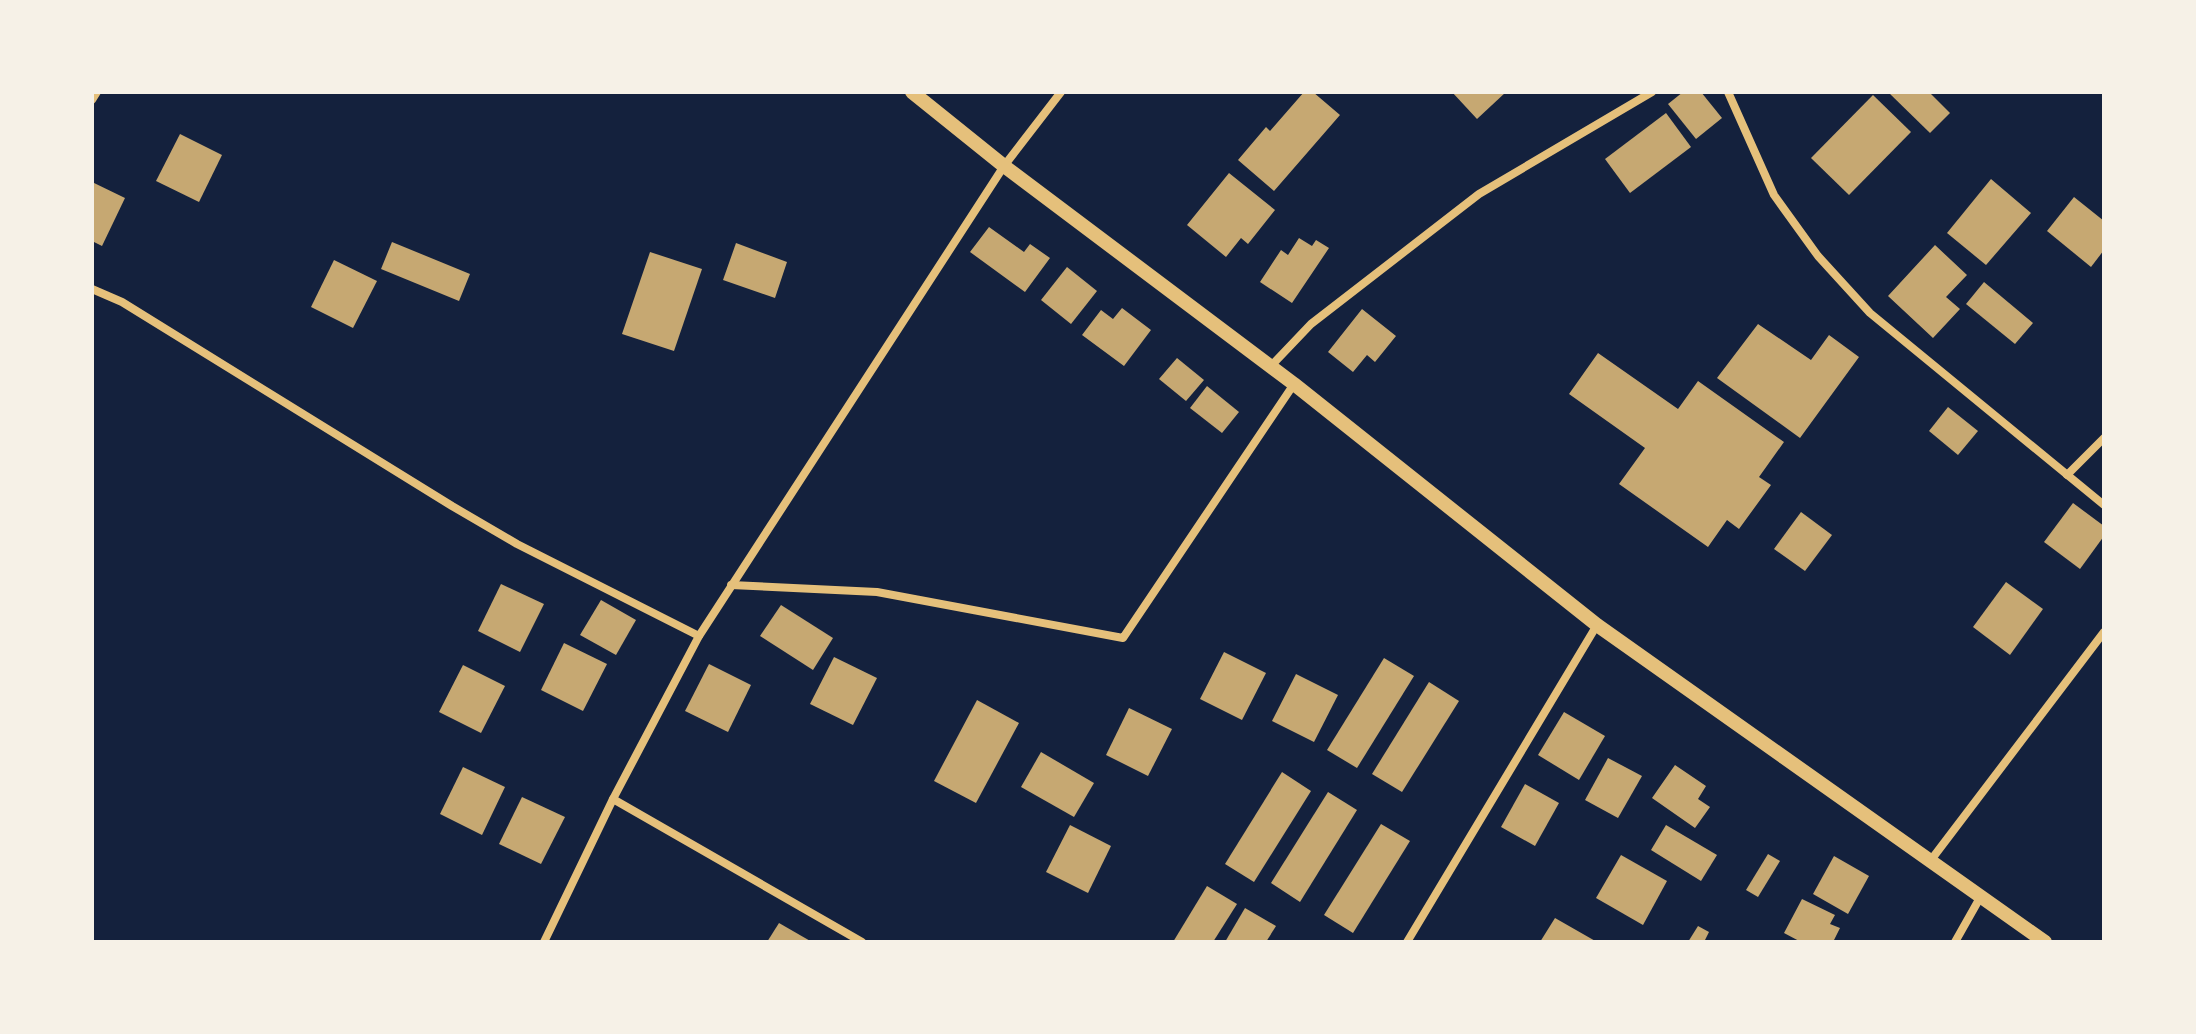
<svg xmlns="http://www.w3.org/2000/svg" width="2196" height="1034" font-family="'Source Sans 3',sans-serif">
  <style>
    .building { fill: #c6a872 }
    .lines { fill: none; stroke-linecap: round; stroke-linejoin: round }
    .minor { stroke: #e5c07b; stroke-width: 8 }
    .tertiary { stroke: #e5c07b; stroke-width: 14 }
  </style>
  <rect width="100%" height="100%" fill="#14213d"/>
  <g class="building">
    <polygon points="1304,92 1313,92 1340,115 1274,191 1238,160 1266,127 1270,131"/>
    <polygon points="1452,92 1506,92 1477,119"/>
    <polygon points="1683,92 1701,92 1722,118 1696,139 1668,104"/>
    <polygon points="1888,92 1929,92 1950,113 1930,133"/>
    <polygon points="1873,95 1911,132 1849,195 1811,158"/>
    <polygon points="1666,113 1691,147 1630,193 1605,159"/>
    <polygon points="180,134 222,155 199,202 156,181"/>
    <polygon points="1229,173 1275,210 1248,244 1241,238 1226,257 1187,225"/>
    <polygon points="1991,179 2031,213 1986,265 1947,233"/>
    <polygon points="92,182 125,198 102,246 92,241"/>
    <polygon points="2074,197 2104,221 2104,250 2091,267 2047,231"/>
    <polygon points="989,227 1024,252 1030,244 1050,258 1025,292 970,252"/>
    <polygon points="1299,238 1312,246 1316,240 1329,248 1292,303 1260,282 1281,250 1288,255"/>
    <polygon points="392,242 470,274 459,301 381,269"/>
    <polygon points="736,243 787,262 775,298 723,280"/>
    <polygon points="1935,245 1967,275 1946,297 1960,309 1933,338 1888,296"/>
    <polygon points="650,252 702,269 674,351 622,334"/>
    <polygon points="334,260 377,281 353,328 311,307"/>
    <polygon points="1067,267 1097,291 1071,324 1041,300"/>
    <polygon points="1984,282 2033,323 2015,344 1966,304"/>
    <polygon points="1122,308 1151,330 1124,366 1082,335 1101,310 1113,319"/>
    <polygon points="1362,309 1396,336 1375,362 1367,355 1353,372 1328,352"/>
    <polygon points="1758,324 1811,360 1829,335 1859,357 1800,438 1717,378"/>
    <polygon points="1598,353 1678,409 1698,381 1784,442 1759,477 1771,485 1739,529 1727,520 1708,547 1619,484 1645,448 1569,394"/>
    <polygon points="1177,358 1204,380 1186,401 1159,379"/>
    <polygon points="1207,386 1239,412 1222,433 1190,408"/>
    <polygon points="1948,407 1978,431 1958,455 1929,431"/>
    <polygon points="2073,503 2104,526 2104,536 2080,569 2044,542"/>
    <polygon points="1801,512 1832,535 1805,571 1774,549"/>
    <polygon points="2006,582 2043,609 2010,655 1973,627"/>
    <polygon points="501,584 544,604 520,652 478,631"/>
    <polygon points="601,600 636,620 616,655 580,635"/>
    <polygon points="781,605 833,638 813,670 760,636"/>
    <polygon points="564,643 607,664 583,711 541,690"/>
    <polygon points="1224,652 1266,673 1242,720 1200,699"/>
    <polygon points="834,657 877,678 853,725 810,704"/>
    <polygon points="1384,658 1414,676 1357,768 1327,750"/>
    <polygon points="709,664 751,685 728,732 685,711"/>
    <polygon points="463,665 505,686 481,733 439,712"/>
    <polygon points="1296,674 1338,695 1314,742 1272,721"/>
    <polygon points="1429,682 1459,701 1402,792 1372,774"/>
    <polygon points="977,700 1019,723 976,803 934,781"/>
    <polygon points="1129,708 1172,729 1148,776 1106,755"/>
    <polygon points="1564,712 1605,736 1579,780 1538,755"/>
    <polygon points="1041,752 1094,783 1074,817 1021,787"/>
    <polygon points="1608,758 1642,776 1618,818 1585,800"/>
    <polygon points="1675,765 1706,786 1698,799 1710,807 1695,828 1652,798"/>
    <polygon points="463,767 505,787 482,835 440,814"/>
    <polygon points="1282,772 1311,791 1254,882 1225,864"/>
    <polygon points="1525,784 1559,803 1535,846 1501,827"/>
    <polygon points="1328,792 1357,810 1300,902 1271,883"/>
    <polygon points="522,797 565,817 541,864 499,844"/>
    <polygon points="1381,824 1410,841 1353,933 1324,915"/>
    <polygon points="1070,825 1111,846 1088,893 1046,872"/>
    <polygon points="1666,825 1717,855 1701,881 1651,850"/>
    <polygon points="1768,854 1780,861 1758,897 1746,890"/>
    <polygon points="1621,855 1667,881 1643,925 1596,898"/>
    <polygon points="1834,856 1869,876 1848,914 1813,894"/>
    <polygon points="1207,886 1237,904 1213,942 1173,942"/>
    <polygon points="1802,899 1835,915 1830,924 1840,928 1833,942 1801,942 1784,933"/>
    <polygon points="1245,908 1276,926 1266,942 1225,942"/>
    <polygon points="1555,918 1597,942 1540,942"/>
    <polygon points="779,923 812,942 767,942"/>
    <polygon points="1698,926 1709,932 1704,942 1688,942"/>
  </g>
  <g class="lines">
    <g class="minor">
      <polyline points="1728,92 1774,195 1818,256 1870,313 2104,505"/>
      <polyline points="92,100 97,92"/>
      <polyline points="92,289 122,302 452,506 517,544 699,636"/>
      <polyline points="1270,367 1311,324 1479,194 1652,92"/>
      <polyline points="2067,475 2104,438"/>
      <polyline points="731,585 877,592 1123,638 1294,384"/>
      <polyline points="613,799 862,942"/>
      <polyline points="1931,860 2104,632"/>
      <polyline points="544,942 613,799 699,636 1004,166 1061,92"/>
      <polyline points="1407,942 1597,625"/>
      <polyline points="1955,942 1981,896"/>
    </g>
    <polyline class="tertiary" points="912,92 1004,166 1294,384 1597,625 2045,942"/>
  </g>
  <rect width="2196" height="1034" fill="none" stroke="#f6f1e7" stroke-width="188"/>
</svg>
